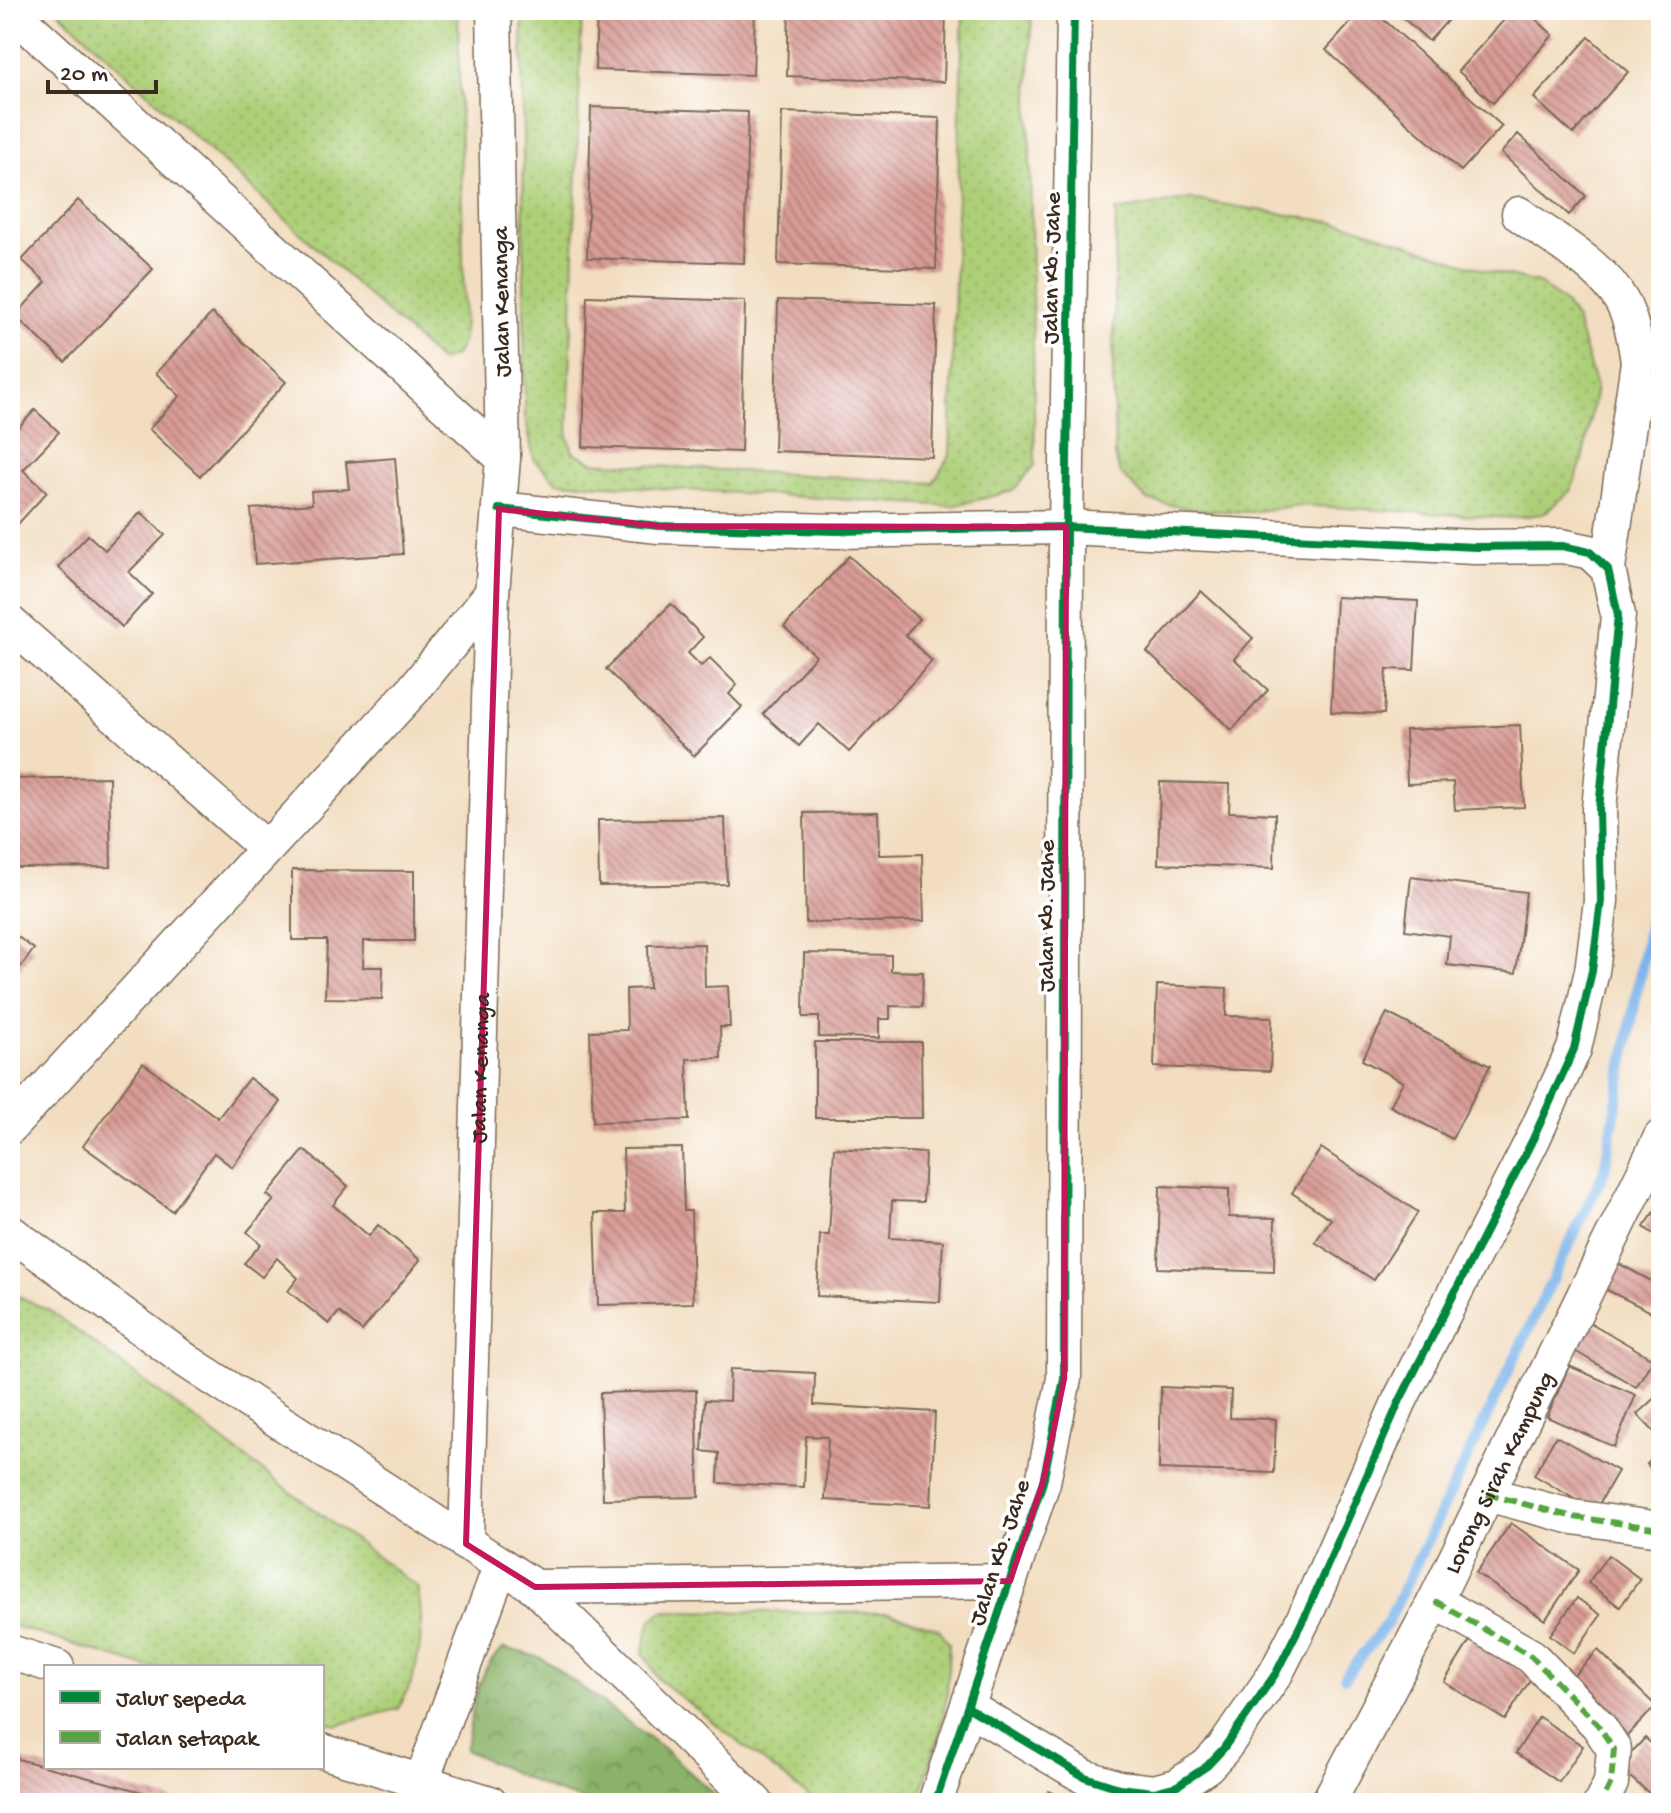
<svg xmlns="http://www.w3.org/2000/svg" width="1671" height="1813" font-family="'Gochi Hand',sans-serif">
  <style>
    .grass { fill: url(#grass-dots); stroke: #747c4b; stroke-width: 2 }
    .forest { fill: url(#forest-crowns); stroke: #626e43; stroke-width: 2 }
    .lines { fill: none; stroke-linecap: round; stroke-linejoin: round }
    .stream { stroke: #79b3ea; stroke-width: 11 }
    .building { fill: url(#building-back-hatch) }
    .street-casing { stroke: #7b6957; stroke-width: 37 }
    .street { stroke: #fff; stroke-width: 34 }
    .quiet { stroke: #54a441; stroke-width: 6; stroke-dasharray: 12 6; stroke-linecap: butt }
    .cycleway-casing { stroke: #fff; stroke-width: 13 }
    .cycleway { stroke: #00873e; stroke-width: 8 }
    .marked { fill: none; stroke: #c2185b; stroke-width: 6; stroke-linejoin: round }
    .labels { text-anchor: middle; stroke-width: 7; stroke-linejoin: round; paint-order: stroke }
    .street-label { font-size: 24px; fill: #3b2a1e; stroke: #fff }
  </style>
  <defs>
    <pattern id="grass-dots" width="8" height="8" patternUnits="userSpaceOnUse" patternTransform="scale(2)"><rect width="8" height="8" fill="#adcf78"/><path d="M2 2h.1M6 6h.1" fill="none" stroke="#96b267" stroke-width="1.8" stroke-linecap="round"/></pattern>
    <pattern id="forest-crowns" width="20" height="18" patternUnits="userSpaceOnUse" patternTransform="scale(2)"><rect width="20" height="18" fill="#8ab268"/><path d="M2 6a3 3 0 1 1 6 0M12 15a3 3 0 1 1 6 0" fill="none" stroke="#729155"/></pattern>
    <pattern id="building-back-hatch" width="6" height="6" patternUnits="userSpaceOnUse" patternTransform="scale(2)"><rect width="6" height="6" fill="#d89b95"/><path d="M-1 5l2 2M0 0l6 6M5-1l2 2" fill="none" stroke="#b07f79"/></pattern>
  </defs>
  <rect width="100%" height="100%" fill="#fff"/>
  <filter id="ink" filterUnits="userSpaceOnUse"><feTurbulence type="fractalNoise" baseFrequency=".0125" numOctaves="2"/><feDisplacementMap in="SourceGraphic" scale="16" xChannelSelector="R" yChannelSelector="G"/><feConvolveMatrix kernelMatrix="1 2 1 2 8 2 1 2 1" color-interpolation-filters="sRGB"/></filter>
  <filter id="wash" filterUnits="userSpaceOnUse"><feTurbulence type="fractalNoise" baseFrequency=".006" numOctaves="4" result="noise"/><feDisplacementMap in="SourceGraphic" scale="32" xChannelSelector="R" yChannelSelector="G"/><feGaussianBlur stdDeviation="1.8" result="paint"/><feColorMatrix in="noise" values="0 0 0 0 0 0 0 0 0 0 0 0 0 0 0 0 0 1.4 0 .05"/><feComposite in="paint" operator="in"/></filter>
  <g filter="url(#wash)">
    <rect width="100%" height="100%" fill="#f2ddc0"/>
    <g class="grass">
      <polygon points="57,10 458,10 464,307 463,341 455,356 440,361"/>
      <polygon points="522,10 582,10 568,436 573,452 593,462 933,483 950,455 963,10 1032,10 1029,98 1035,465 1013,491 952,506 557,482 534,459 525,416"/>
      <polygon points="1190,199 1351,225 1487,271 1539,283 1565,304 1576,320 1596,387 1583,459 1571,491 1543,514 1508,518 1299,505 1250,512 1196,510 1147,500 1120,473 1115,456 1113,368 1116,211"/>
      <path d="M10,1292L52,1312L417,1587C426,1626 420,1674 398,1709L337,1725L322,1721V1667H146L10,1625Z"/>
      <polygon points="662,1611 890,1613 939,1629 949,1643 947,1694 941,1729 918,1803 817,1803 659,1680 643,1653 650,1622"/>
    </g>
    <path class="forest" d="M504,1648L542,1658L663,1748L715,1795L714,1803H592L553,1791L465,1750C473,1716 474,1670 504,1648Z"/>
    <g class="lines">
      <polyline class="stream" points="1345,1677 1388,1622 1604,1172 1661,859"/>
    </g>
    <g id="blocks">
      <g class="building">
        <polygon points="597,10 755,10 753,75 595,70"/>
        <polygon points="789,10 946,10 944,82 787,76"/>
        <polygon points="1362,10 1373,10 1502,126 1461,171 1326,50"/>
        <polygon points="1394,10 1457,10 1429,41"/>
        <polygon points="1513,10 1526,10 1553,35 1493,103 1458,71"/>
        <polygon points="1589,37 1628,72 1573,134 1534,98"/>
        <polygon points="591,107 748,112 744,263 587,258"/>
        <polygon points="782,112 940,118 936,269 778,264"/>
        <polygon points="1518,134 1586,196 1569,215 1501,153"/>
        <polygon points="78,200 153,269 65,362 15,316 46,282 22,260"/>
        <polygon points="587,296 745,301 741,452 583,447"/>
        <polygon points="778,300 936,305 932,457 774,451"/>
        <polygon points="212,313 286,382 200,476 149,429 180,396 156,373"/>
        <polygon points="35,410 59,432 23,470 47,492 17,525 10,518 10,436"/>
        <polygon points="395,458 403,554 255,564 251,509 312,504 311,491 349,489 346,462"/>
        <polygon points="141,512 165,535 129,572 152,594 122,627 58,567 88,535 105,550"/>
        <polygon points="849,556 919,619 905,635 932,661 849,752 819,724 799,746 763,714 816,656 784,627"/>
        <polygon points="1201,591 1253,638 1234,659 1268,690 1232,730 1147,652"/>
        <polygon points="1336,597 1418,601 1414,670 1387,669 1384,714 1331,712"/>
        <polygon points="671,604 703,637 688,653 701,666 710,658 737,685 729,694 742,707 694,756 606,669"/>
        <polygon points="1520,725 1524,807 1455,810 1453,782 1407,784 1405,730"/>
        <polygon points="109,777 111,867 10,868 10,779"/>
        <polygon points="1160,782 1230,784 1229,812 1275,814 1274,868 1158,864"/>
        <polygon points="878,812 879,855 922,854 924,921 806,923 804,813"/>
        <polygon points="725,818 727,884 599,886 598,820"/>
        <polygon points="292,870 414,871 414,941 364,941 363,967 383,967 382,999 325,998 327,940 292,940"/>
        <polygon points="1411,877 1526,892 1516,973 1447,965 1450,936 1405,930"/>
        <polygon points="10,931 34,949 10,981"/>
        <polygon points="704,944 705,987 728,986 730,1027 720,1027 721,1058 687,1059 689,1120 593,1122 590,1031 627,1030 626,989 649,988 648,945"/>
        <polygon points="804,953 891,955 891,971 923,972 922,1007 890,1006 890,1019 879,1019 879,1038 819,1037 819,1017 803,1017"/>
        <polygon points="1157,985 1227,988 1226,1016 1272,1017 1270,1071 1154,1067"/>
        <polygon points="1387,1013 1490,1066 1452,1139 1390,1106 1403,1082 1362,1060"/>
        <polygon points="815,1042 921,1042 922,1118 815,1118"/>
        <polygon points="143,1063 218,1118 249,1078 281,1102 232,1167 214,1153 172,1211 83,1146"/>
        <polygon points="682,1148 684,1211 691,1211 693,1303 598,1305 595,1213 625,1213 623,1149"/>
        <polygon points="834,1148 925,1153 923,1202 892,1201 890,1238 943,1241 940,1302 817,1296 820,1235 829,1235"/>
        <polygon points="1321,1148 1418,1212 1374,1280 1315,1242 1331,1219 1292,1193"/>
        <polygon points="304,1150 348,1186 333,1205 369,1236 378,1225 420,1260 362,1331 339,1312 329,1324 288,1291 298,1278 277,1258 262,1277 244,1263 261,1244 247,1232 274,1200 267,1195"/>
        <polygon points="1160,1186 1229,1189 1229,1217 1275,1218 1274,1272 1158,1268"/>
        <polygon points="1661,1203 1661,1240 1644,1227"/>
        <polygon points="1616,1262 1661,1286 1661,1302 1655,1314 1603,1288"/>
        <polygon points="1584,1319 1653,1359 1636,1387 1568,1347"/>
        <polygon points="1569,1366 1636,1395 1614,1447 1547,1417"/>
        <polygon points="730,1369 815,1373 814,1405 935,1412 931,1506 825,1500 828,1437 806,1436 804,1487 718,1483 719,1453 702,1451 705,1400 729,1401"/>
        <polygon points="1161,1387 1231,1390 1230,1418 1276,1419 1274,1473 1159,1469"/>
        <polygon points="696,1390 699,1497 603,1499 600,1393"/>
        <polygon points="1661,1392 1661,1439 1637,1414"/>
        <polygon points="1556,1436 1618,1471 1595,1511 1534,1475"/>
        <polygon points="1661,1451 1661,1478 1647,1464"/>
        <polygon points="1511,1523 1579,1570 1545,1620 1476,1573"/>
        <polygon points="1608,1555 1640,1579 1620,1607 1588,1583"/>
        <polygon points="1577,1598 1601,1615 1574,1653 1550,1635"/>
        <polygon points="1471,1639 1532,1677 1505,1720 1444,1682"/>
        <polygon points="1598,1650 1656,1706 1625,1738 1567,1682"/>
        <polygon points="1539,1717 1583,1746 1559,1782 1516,1753"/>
        <polygon points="1645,1738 1661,1752 1661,1803 1618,1767"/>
        <polygon points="10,1757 180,1802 180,1803 10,1803"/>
        <polygon points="1049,1791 1071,1803 1042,1803"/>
      </g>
    </g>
  </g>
  <g filter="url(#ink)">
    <use href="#blocks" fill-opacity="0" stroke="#7b6957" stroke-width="2"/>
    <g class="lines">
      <defs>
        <g id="street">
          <polyline points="10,10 503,458"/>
          <path d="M1519,214C1552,239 1602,265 1622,302C1632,320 1635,342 1638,362L1608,569"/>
          <polyline points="499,509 659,526 836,531 1066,527 1475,547 1562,546 1590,552 1608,569 1618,615 1599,809 1601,901 1592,971 1574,1049 1533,1139 1400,1400 1306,1614 1276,1673 1223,1749 1207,1766 1177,1786 1154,1792 1119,1788 1085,1777 969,1708"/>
          <polyline points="10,623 265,847"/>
          <polyline points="10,1127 414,689 492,593"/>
          <polyline points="10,1232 188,1362 535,1587 756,1803"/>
          <polyline points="1487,1494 1573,1517 1661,1529"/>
          <path id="s1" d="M466,1544L492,593L503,458L494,10"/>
          <polyline points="535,1587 1010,1581"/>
          <polyline points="1435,1601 1531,1656 1598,1725 1614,1749 1611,1783 1601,1803"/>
          <polyline points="10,1652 57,1667"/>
          <polyline points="322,1751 490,1803"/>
          <polyline points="421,1783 500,1567"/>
          <polyline points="935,1803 1043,1482 1064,1379 1066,527 1074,10"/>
          <path id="s2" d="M1328,1803L1435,1601L1661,1137"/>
        </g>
      </defs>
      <use href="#street" class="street-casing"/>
      <use href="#street" class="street"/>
      <g class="quiet">
        <polyline points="1487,1494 1573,1517 1661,1529"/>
        <polyline points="1435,1601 1531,1656 1598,1725 1614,1749 1611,1783 1601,1803"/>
      </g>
      <defs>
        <g id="cycleway">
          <polyline points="499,509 659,526 836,531 1066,527 1475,547 1562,546 1590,552 1608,569 1618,615 1599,809 1601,901 1592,971 1574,1049 1533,1139 1400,1400 1306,1614 1276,1673 1223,1749 1207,1766 1177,1786 1154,1792 1119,1788 1085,1777 969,1708"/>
          <polyline points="935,1803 1043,1482 1064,1379 1066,527 1074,10"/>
        </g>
      </defs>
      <use href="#cycleway" class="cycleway-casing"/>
      <use href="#cycleway" class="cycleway"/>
    </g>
  </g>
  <path class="marked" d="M499,509L659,526L1066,527L1064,1379L1043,1482L1010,1581L535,1587L466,1544Z"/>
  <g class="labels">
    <g class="street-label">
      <text transform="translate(1050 268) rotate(-89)" y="8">Jalan Kb. Jahe</text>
      <text transform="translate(500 302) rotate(-91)" y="8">Jalan Kenanga</text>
      <text transform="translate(1045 916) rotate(-90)" y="8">Jalan Kb. Jahe</text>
      <text dy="8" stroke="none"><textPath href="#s1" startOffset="476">Jalan Kenanga</textPath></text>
      <text dy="8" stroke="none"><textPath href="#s2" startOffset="372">Lorong Sirah Kampung</textPath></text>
      <text transform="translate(998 1552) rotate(-72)" y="8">Jalan Kb. Jahe</text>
    </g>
  </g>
  <rect width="1671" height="1813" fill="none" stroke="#fff" stroke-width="40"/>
  <rect x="44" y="1665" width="280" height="104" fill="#ffffff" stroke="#b1aaa5" stroke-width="2"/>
  <rect x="60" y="1691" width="40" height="12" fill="#00873e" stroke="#b1aaa5" stroke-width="2"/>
  <text x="116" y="1705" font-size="24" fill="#3b2a1e">Jalur sepeda</text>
  <rect x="60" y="1731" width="40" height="12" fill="#54a441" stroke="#b1aaa5" stroke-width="2"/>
  <text x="116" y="1745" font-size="24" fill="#3b2a1e">Jalan setapak</text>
  <path d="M48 80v12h108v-12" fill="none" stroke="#3b2a1e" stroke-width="4"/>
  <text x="60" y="80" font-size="24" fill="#3b2a1e" stroke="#ffffff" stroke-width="6" paint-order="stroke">20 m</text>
</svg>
